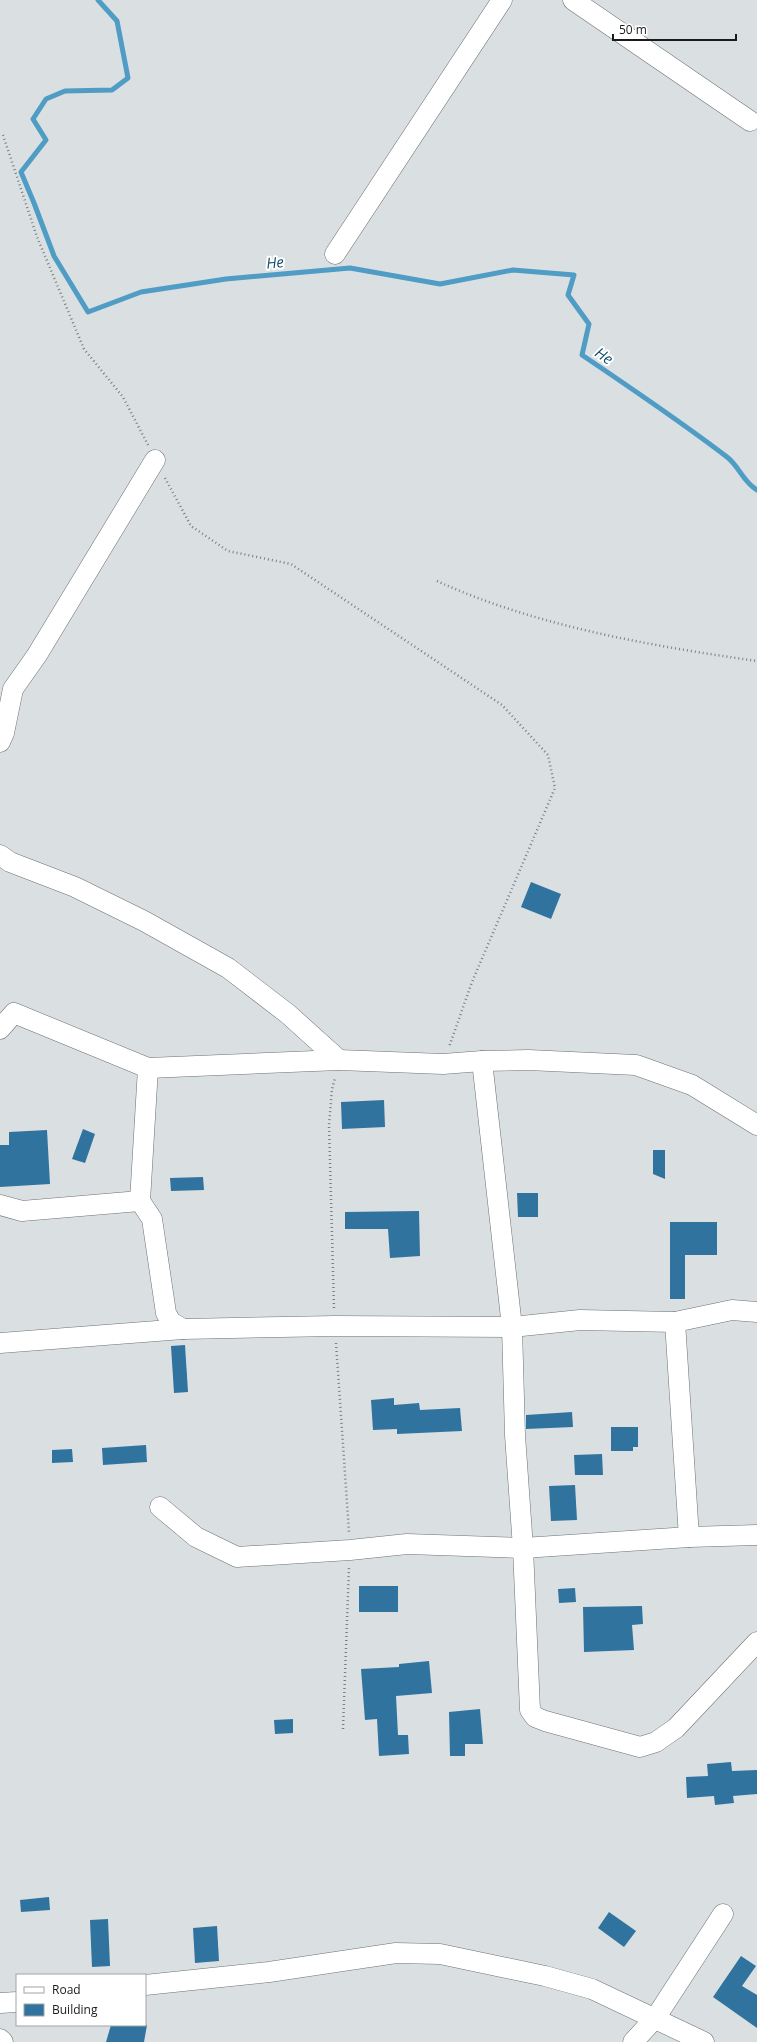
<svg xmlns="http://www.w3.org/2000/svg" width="757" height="2042" font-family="'Open Sans',sans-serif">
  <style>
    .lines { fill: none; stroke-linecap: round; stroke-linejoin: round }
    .stream { stroke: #4f9cc5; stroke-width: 5 }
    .building { fill: #30739f }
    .minor-casing { stroke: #6d7174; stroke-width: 21 }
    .path { stroke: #7b7f81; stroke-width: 2.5; stroke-dasharray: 1 3; stroke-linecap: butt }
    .minor { stroke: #fff; stroke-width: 20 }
    .labels { text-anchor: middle; stroke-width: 4; stroke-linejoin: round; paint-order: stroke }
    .water-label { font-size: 15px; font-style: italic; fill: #114e6b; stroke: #fff }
  </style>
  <rect width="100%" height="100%" fill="#dadfe2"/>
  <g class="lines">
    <path class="stream" d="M98,0L117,21L128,78L112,90L65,91L46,99L33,119L46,140L21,172L34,203L54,256L88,312L141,292L226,279L350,268L440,284L513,270L574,275L568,295L589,324L582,355C631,388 680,421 727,457C739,466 743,482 757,490"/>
  </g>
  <g class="building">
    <polygon points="531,882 561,894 551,919 521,907"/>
    <polygon points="384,1100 385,1127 342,1129 341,1102"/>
    <polygon points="83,1129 95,1134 85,1163 72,1159"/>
    <polygon points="47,1130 50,1184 0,1187 0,1145 9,1145 9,1132"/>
    <polygon points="653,1150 665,1150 665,1179 653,1174"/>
    <polygon points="203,1177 204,1190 171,1191 170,1178"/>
    <polygon points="517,1193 538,1193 538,1217 518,1217"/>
    <polygon points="419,1211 420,1256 390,1258 388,1229 345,1229 345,1212"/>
    <polygon points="670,1222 717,1222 717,1255 685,1255 685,1299 670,1299"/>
    <polygon points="185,1345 188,1392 174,1393 171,1346"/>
    <polygon points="394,1398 394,1405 419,1403 420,1410 460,1408 462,1431 397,1434 397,1429 373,1430 371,1400"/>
    <polygon points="572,1412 573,1427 526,1429 526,1415"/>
    <polygon points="611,1427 638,1427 638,1447 633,1447 633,1451 611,1451"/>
    <polygon points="146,1445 147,1462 103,1465 102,1448"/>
    <polygon points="72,1449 73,1462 52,1463 52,1450"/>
    <polygon points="602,1454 603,1475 575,1475 574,1455"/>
    <polygon points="575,1485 577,1520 551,1521 549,1486"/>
    <rect x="359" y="1586" width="39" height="26"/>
    <polygon points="575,1588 576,1602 559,1603 558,1589"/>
    <polygon points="642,1606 643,1624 632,1625 634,1650 584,1652 583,1607"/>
    <polygon points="429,1661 432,1693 396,1696 398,1735 408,1735 409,1754 379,1756 377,1719 365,1720 361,1669 399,1667 399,1664"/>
    <polygon points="480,1709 483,1744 465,1744 465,1756 450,1756 449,1712"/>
    <polygon points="293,1719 293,1733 275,1734 274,1720"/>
    <polygon points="731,1762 732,1771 757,1770 757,1794 733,1796 734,1803 715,1805 714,1796 687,1798 686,1777 708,1776 707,1764"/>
    <polygon points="49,1897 50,1910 21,1912 20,1900"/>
    <polygon points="609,1912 636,1931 624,1947 598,1928"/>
    <polygon points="108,1919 110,1966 92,1967 90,1920"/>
    <polygon points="217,1926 219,1961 195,1963 193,1928"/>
    <polygon points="741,1956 756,1966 742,1986 757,1995 757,2028 713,1997"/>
    <polygon points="111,2025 147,2025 144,2042 106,2042"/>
  </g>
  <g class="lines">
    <defs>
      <g id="minor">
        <polyline points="573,0 750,121"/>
        <polyline points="335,254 502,0"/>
        <polyline points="0,742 4,733 13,689 37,655 155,460"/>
        <polyline points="0,855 10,862 75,887 144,921 228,968 288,1014 339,1060"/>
        <polyline points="0,1029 14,1013 148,1068 339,1060 443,1064 482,1061 528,1060 636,1065 692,1085 757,1125"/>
        <polyline points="482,1061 512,1327 515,1435 523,1548 530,1710 535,1717 545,1721 640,1747 656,1742 676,1728 757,1642"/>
        <polyline points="140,1201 148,1068"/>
        <polyline points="0,1205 22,1211 140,1201 152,1219 166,1313 171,1322 183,1329"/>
        <polyline points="675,1322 689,1537"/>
        <polyline points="0,1343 183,1329 335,1326 512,1327 580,1320 675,1322 732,1310 757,1312"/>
        <polyline points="160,1507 196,1537 237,1557 350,1550 407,1544 523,1548 689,1537 757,1535"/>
        <polyline points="145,1985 269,1972 396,1953 440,1954 545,1976 592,1989 704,2042"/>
        <polyline points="0,2003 17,2002"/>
        <polyline points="0,2039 3,2042"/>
        <polyline points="633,2042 656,2017 723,1914"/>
      </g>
    </defs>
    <use href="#minor" class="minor-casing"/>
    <g class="path">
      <polyline points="3,135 37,237 84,349 123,397 148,445"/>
      <polyline points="165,478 191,526 228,551 291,564 502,705 548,755 555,788 472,982 449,1047"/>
      <path d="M437,581C535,626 651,646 757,661"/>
      <polyline points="334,1308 329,1125 332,1089 335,1078"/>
      <polyline points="336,1343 349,1532"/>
      <polyline points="343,1729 349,1567"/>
    </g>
    <use href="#minor" class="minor"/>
  </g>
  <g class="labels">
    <g class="water-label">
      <text transform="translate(275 263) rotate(-5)" y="5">He</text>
      <text transform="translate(604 356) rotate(34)" y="5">He</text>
    </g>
  </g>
  <rect x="16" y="1974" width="130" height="52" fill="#ffffff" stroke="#a3a3a4"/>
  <rect x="24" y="1987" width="20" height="6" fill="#ffffff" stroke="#a3a3a4"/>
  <text x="52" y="1994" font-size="12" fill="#181a1b">Road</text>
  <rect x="24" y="2004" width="20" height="12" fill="#30739f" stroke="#a3a3a4"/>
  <text x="52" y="2014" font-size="12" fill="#181a1b">Building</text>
  <path d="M613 34v6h123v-6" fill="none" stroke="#181a1b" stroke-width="2"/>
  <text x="619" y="34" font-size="12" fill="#181a1b" stroke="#ffffff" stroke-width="3" paint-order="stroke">50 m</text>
</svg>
